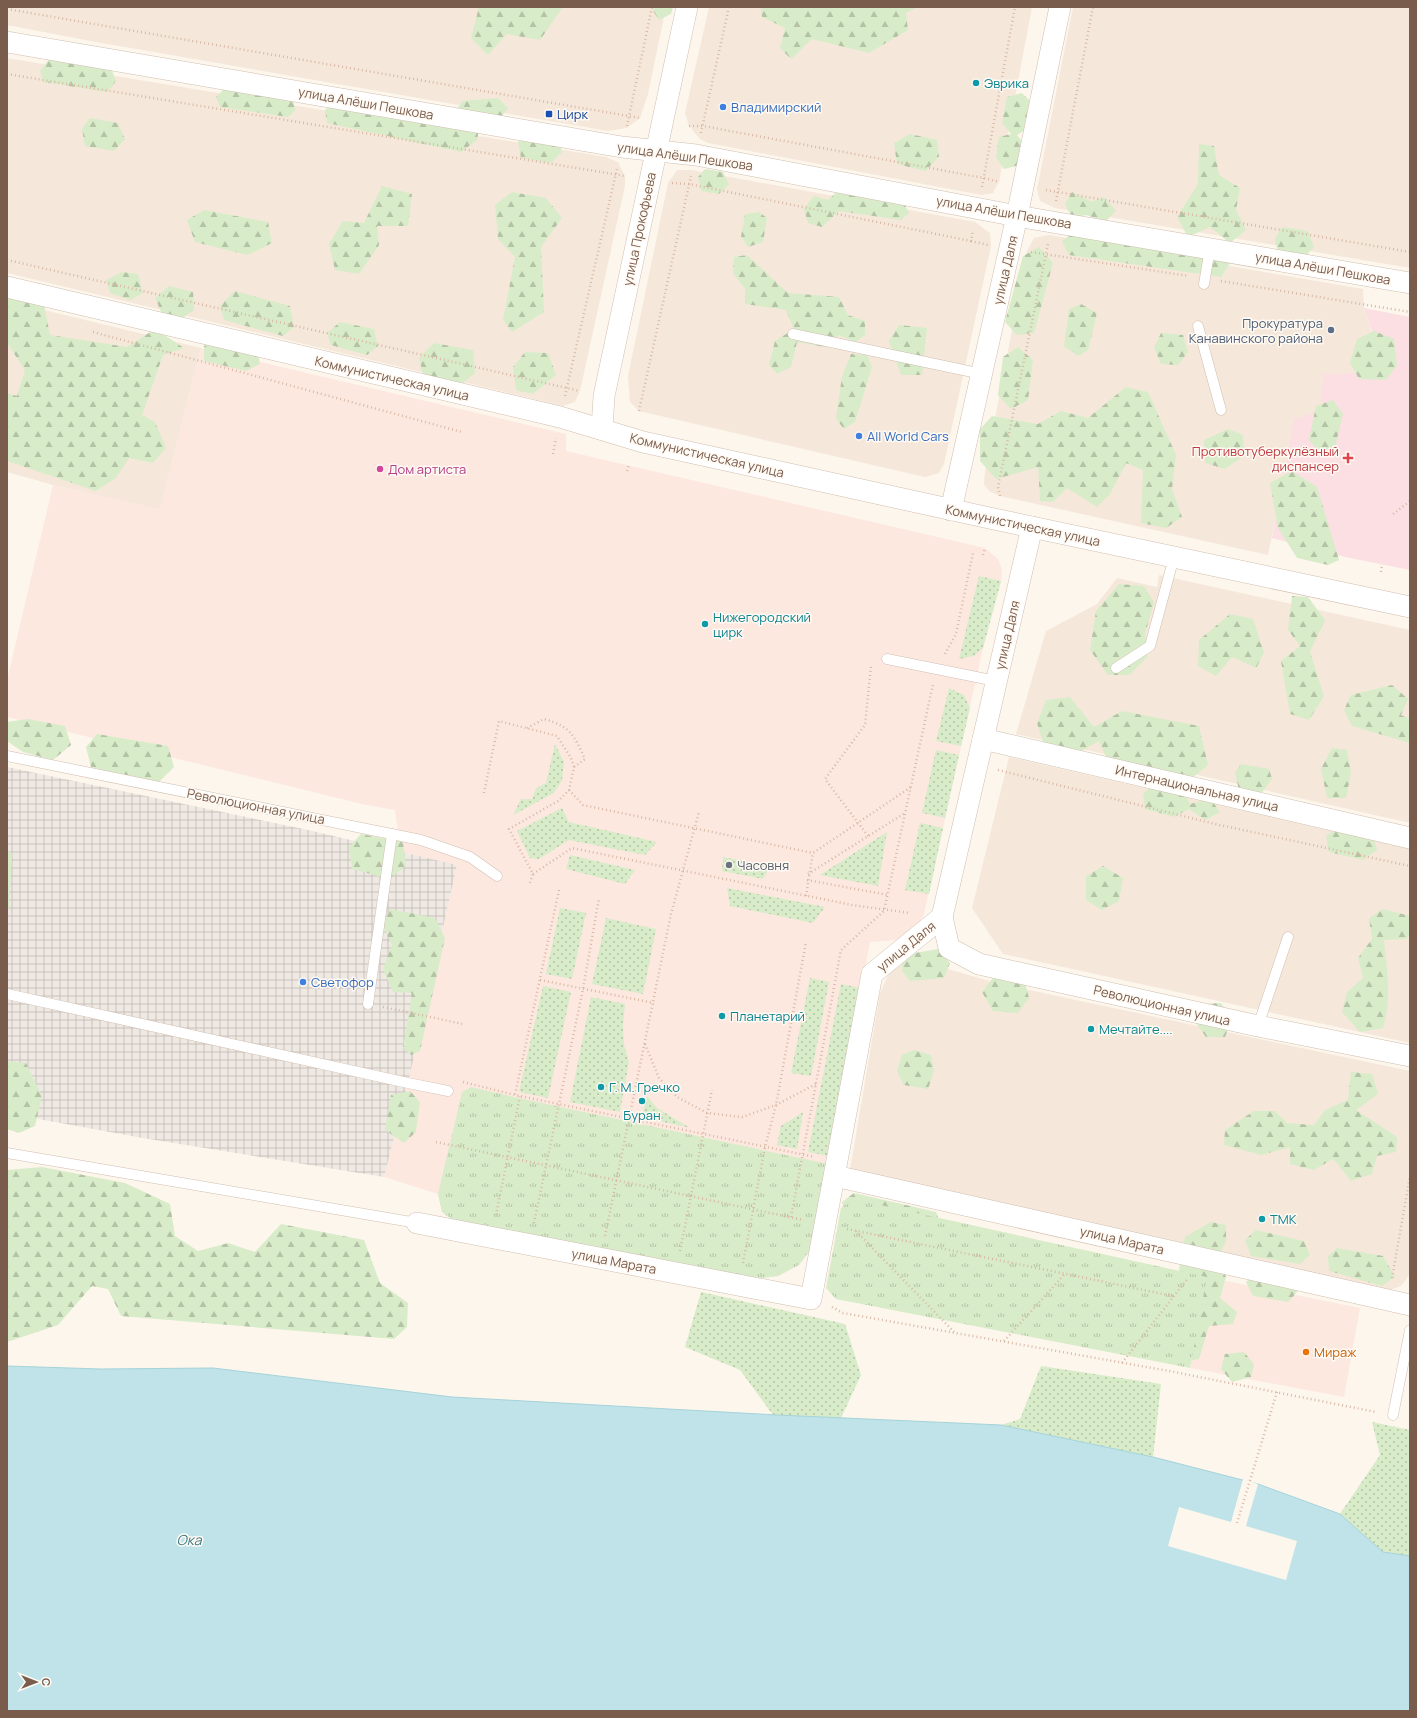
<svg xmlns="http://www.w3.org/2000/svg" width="1417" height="1718" font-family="Manrope,sans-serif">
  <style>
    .residential { fill: #f5e8da }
    .commercial { fill: #fde8e0 }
    .industrial { fill: url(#industrial-grid) }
    .medical { fill: #fbdfe3 }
    .grass { fill: url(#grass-dots) }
    .forest { fill: url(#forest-firs) }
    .park { fill: url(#park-tufts) }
    .water { fill: #bfe3e8; stroke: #a5d3da }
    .pier { fill: #fdf6ec }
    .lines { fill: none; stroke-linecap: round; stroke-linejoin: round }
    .service-casing { stroke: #d1beb0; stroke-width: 11 }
    .minor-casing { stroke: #d1beb0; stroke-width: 22 }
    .path { stroke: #d9b8a5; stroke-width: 2.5; stroke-dasharray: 1 3; stroke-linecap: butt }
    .service { stroke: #fff; stroke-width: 10 }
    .minor { stroke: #fff; stroke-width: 21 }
    .culture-dot { fill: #0f9aa8; stroke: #fffaf3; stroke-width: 1.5 }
    .shop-dot { fill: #3f7fe0; stroke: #fffaf3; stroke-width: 1.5 }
    .transit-dot { fill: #1a4fb4; stroke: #fffaf3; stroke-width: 1.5 }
    .service-dot { fill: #5c6f8a; stroke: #fffaf3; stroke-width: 1.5 }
    .health-dot { fill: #e0444e; stroke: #fffaf3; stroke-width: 1.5 }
    .hotel-dot { fill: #d1479c; stroke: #fffaf3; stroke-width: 1.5 }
    .worship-dot { fill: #6b7280; stroke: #fffaf3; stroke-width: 1.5 }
    .food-dot { fill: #e8710a; stroke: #fffaf3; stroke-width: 1.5 }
    .labels { text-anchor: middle; stroke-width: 3; stroke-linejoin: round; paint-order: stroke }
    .culture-label { font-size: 13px; fill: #0d838f; stroke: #fffaf3; text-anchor: start }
    .street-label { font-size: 13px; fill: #7a5c4d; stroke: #fffaf3 }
    .shop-label { font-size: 13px; fill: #366cbe; stroke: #fffaf3; text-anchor: start }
    .transit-label { font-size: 13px; fill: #164399; stroke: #fffaf3; text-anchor: start }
    .service-label { font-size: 13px; fill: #4e5e75; stroke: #fffaf3; text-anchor: end }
    .health-label { font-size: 13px; fill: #be3a42; stroke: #fffaf3; text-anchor: end }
    .hotel-label { font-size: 13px; fill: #b23c85; stroke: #fffaf3; text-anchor: start }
    .worship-label { font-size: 13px; fill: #5b616d; stroke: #fffaf3; text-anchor: start }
    .food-label { font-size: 13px; fill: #c56008; stroke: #fffaf3; text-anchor: start }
    .water-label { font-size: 14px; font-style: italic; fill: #437c86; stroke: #fffaf3 }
  </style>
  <defs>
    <pattern id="industrial-grid" width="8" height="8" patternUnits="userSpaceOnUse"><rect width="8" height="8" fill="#efe9e4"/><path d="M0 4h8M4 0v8" fill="none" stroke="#c7c0bb"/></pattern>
    <pattern id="grass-dots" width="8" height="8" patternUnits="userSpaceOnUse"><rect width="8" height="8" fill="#d8ecc9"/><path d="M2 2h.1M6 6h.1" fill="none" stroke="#b4c2a5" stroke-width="1.8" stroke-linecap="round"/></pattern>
    <pattern id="forest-firs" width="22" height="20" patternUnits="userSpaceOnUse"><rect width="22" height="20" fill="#d8ecc9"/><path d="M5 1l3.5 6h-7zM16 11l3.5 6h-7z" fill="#b4c2a5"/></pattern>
    <pattern id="park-tufts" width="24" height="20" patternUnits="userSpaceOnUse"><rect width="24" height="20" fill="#d8ecc9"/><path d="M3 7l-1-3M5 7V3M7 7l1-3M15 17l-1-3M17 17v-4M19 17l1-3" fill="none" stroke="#b4c2a5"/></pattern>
  </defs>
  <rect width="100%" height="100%" fill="#fdf6ec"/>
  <g class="residential">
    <polygon points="7,7 666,7 648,94 640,118 627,128 608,131 90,41 7,25"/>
    <polygon points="709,7 1032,7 999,182 993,193 981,195 708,143 700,139 689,126 685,113"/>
    <polygon points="1073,7 1410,7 1410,268 1055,208 1040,201 1037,189"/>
    <polygon points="7,58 606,157 618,162 625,176 625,186 580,391 575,402 563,406 7,273"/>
    <polygon points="677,170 692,170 975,222 990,233 991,246 944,464 939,473 925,477 639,411 630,402 628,376 668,183"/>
    <polygon points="1049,235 1363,289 1364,308 1378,351 1321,411 1280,497 1268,555 1000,496 989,491 984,484 985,471 1027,251 1034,238"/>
    <polygon points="7,301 201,348 160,510 53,485 7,472"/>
    <polygon points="1159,575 1410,630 1410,823 1016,734 1046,631 1097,604 1117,578 1157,587"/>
    <polygon points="1009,757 1410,849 1410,1043 1003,954 972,908"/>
    <polygon points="907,957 996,983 1410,1071 1410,1274 1401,1286 1390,1290 850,1170 880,993 889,973"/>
  </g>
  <g class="commercial">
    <polygon points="201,348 566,434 566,451 985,548 998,559 1002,569 1001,581 983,648 924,914 915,930 898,940 870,942 829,1156 799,1265 778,1276 763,1278 442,1212 438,1194 384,1177 408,1083 457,865 401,852 395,810 366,805 7,717 7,680 53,485 160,509"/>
    <polygon points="1207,1277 1360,1308 1344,1397 1190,1368"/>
  </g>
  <polygon class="industrial" points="7,767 308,830 457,865 408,1083 384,1177 143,1138 27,1117 34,1077 7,1072"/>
  <polygon class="medical" points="1364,308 1410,317 1410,570 1345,557 1272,538 1294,419 1321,411 1323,374 1386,372"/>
  <g class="grass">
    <polygon points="979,576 1001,581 983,648 974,656 959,659"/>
    <polygon points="949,688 964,695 970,708 961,746 936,741"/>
    <polygon points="555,744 564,762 562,780 554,793 513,815 521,799 532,799 536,788 546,783"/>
    <polygon points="936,750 959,755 945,818 922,813"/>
    <polygon points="562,808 569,822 657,842 645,855 569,840 539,859 530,858 517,831"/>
    <polygon points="920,823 943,828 929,894 905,890"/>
    <polygon points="887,832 878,886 820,875"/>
    <polygon points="570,855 635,870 625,884 566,869"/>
    <polygon points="723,857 771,866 763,879 722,871"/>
    <polygon points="727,888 825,907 813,923 730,906"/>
    <polygon points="560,908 586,913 572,979 546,974"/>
    <polygon points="606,918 656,929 643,994 592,984"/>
    <polygon points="810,978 829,982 811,1076 791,1073"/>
    <polygon points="841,984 861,988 829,1156 808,1152"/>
    <polygon points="543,986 571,992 548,1098 519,1092"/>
    <polygon points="591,997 625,1004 623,1026 624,1045 629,1062 620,1112 570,1102"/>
    <polygon points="647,1096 657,1108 690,1128 642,1117"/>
    <polygon points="803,1112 797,1149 777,1145 781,1126"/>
    <polygon points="701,1292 845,1324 861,1375 841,1418 773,1415 740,1370 685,1347"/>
    <polygon points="1041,1366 1161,1384 1153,1457 1001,1425 1020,1419"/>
    <polygon points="1372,1422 1410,1430 1410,1556 1383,1552 1340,1514 1380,1455"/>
  </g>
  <g class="forest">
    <polygon points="479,7 563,7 540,40 507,34 488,55 471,38"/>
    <polygon points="654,7 673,7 671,14 659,20 653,11"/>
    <polygon points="761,7 917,7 906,13 908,30 869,53 812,39 791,59 780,48 785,28 762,17"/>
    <polygon points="49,59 111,68 116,81 107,92 43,82 40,71"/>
    <polygon points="226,87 293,97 295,110 288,117 220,107 216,97"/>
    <polygon points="1022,93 1033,104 1031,126 1017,135 1024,144 1020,165 1004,169 996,157 999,137 1011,134 1002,123 1007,97"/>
    <polygon points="498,98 508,108 498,121 481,118 477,140 461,152 327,123 325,110 334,103 445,123 463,101"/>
    <polygon points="90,118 118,123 125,139 114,151 85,146 82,129"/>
    <polygon points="529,133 559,140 562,152 551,163 521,158 518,142"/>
    <polygon points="910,134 937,140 939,157 925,171 897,164 894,143"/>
    <polygon points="1199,144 1214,146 1219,175 1240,188 1236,210 1246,230 1230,243 1210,227 1188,237 1177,217 1198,184"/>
    <polygon points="705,169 723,172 729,184 719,194 701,191 698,177"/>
    <polygon points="382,186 412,194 408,226 377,226 379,245 359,274 335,270 329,244 343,221 364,223"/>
    <polygon points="842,187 872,193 882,202 904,203 909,213 901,220 839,211 822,227 808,223 804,209 814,196 828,200"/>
    <polygon points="512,192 546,198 562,218 541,247 544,312 512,332 503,320 515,257 498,239 495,205"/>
    <polygon points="1072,192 1092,202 1104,197 1116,211 1106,221 1086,215 1072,218 1065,204"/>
    <polygon points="204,210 268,222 272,243 247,255 195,242 187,220"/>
    <polygon points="759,212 767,218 763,242 748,247 741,237 745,214"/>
    <polygon points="1282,227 1308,231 1314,247 1303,259 1278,254 1275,239"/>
    <polygon points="1073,233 1221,256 1230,263 1221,277 1069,255 1062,241"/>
    <polygon points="1039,247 1053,263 1034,333 1017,335 1005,322 1023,256"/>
    <polygon points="747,255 788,293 839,297 848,315 865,321 865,335 855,342 839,335 825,347 797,342 791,367 777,374 769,365 775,341 794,329 786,310 745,304 745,289 733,273 734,257"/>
    <polygon points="122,272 138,274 143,293 131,300 110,293 106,280"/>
    <polygon points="7,283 44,304 50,335 127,347 155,329 184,348 163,355 142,415 155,422 166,448 153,463 129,458 116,478 96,491 7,461 7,393 17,396 25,370 7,343"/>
    <polygon points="169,286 193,292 194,310 181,319 162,314 155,298"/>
    <polygon points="235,291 290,306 294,327 283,336 224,320 220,306"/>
    <polygon points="1081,304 1097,313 1088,350 1078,356 1064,346 1069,309"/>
    <polygon points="340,322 374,329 378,346 367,355 331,345 327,333"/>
    <polygon points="899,325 927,328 922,375 901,375 889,341"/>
    <polygon points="1374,331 1394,339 1397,365 1386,380 1359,379 1350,363 1357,339"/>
    <polygon points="1161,333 1183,335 1188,352 1178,365 1161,364 1154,348"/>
    <polygon points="214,340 258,353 260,364 246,371 204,361 204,346"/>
    <polygon points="434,343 473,350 475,373 457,388 424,379 419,358"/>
    <polygon points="1018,347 1033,360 1028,400 1011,409 998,395 1003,357"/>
    <polygon points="525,352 548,353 556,375 533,394 516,390 513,367"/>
    <polygon points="851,354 867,355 872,367 855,422 844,429 836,419 842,376"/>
    <polygon points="1126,387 1148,392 1176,455 1172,489 1182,517 1166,528 1141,523 1143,470 1126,463 1110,494 1097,507 1067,488 1053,502 1040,501 1038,467 996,479 980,461 980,429 992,416 1038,424 1061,411 1088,418"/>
    <polygon points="1333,400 1343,414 1335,447 1318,451 1309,440 1316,406"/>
    <polygon points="1228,429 1243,435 1244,456 1225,469 1205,463 1204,440"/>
    <polygon points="1292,471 1317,487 1339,560 1328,565 1297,558 1278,528 1270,483"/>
    <polygon points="1119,584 1144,586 1154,602 1145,634 1147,657 1130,675 1108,675 1090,650 1096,611"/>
    <polygon points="1292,596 1308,597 1325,620 1310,652 1324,696 1309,720 1290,714 1281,661 1300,646 1288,630"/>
    <polygon points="1230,614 1253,619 1264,653 1256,668 1232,657 1216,676 1198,666 1199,640"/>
    <polygon points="1392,685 1408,699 1401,715 1410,719 1410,743 1352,726 1344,710 1351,695"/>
    <polygon points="1070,697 1094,727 1122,711 1199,726 1208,765 1191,779 1106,757 1099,741 1078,753 1044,745 1037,723 1046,700"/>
    <polygon points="28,719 65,726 71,745 53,760 23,752 7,741 7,722"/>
    <polygon points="97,734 168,746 174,767 157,784 91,767 86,747"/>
    <polygon points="1332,748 1347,750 1351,773 1346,798 1327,798 1321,769"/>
    <polygon points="1241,764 1269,769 1272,779 1260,795 1239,790 1235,773"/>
    <polygon points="1154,784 1183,791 1190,804 1210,798 1220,812 1205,820 1189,809 1174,817 1145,809 1143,794"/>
    <polygon points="1338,828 1373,835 1377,850 1363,860 1329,852 1326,836"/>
    <polygon points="361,834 403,842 406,866 389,879 352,869 349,847"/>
    <polygon points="7,851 12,853 9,908 7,908"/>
    <polygon points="1103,866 1123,878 1119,901 1102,910 1086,900 1086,876"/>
    <polygon points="390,909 435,918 445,938 420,1051 411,1055 403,1048 412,993 393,992 383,969 392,945 383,926"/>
    <path d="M1383,909L1410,916V935L1406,939L1384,940C1387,971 1392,998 1383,1028L1360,1032L1342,1012L1347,992L1363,978L1358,958L1372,939L1369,918Z"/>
    <polygon points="938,949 950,963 944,978 910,981 902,971 903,955"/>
    <polygon points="996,974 1024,979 1029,998 1018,1013 993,1011 982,992"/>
    <polygon points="1221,1003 1232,1018 1225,1037 1206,1037 1196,1023 1199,1004"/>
    <polygon points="914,1050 931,1055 934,1071 928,1089 904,1085 897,1071 902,1055"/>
    <polygon points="7,1061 26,1063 42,1096 35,1126 19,1133 7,1129"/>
    <polygon points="1351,1072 1372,1074 1378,1094 1356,1110 1397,1137 1396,1152 1377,1156 1372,1174 1351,1181 1333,1159 1314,1170 1290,1164 1290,1147 1261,1155 1224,1145 1225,1130 1254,1111 1275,1111 1287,1123 1314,1125 1325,1110 1348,1100"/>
    <polygon points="410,1091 420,1102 416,1132 404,1143 385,1130 391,1095"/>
    <polygon points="42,1167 125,1183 170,1204 175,1236 198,1251 228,1243 255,1252 281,1224 364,1240 380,1283 408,1303 407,1327 394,1339 121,1316 108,1289 92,1286 58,1325 7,1342 7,1170"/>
    <polygon points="854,1193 936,1212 940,1222 847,1215 842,1202"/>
    <polygon points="1211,1222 1226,1225 1226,1241 1218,1257 1226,1277 1220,1298 1237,1312 1233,1324 1209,1326 1199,1359 1184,1362 1178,1275 1185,1237"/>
    <polygon points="1256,1230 1304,1241 1310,1255 1300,1264 1251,1256 1245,1240"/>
    <polygon points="1337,1248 1383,1256 1395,1277 1382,1286 1329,1271 1328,1256"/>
    <polygon points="1253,1276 1290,1284 1298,1291 1288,1302 1253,1296 1246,1282"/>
    <polygon points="1244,1352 1254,1364 1251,1377 1232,1382 1221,1369 1225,1354"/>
  </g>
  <g class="park">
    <polygon points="471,1087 514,1097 828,1164 812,1248 799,1265 778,1276 763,1278 740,1276 454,1221 442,1212 438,1194 462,1092"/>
    <polygon points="853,1199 1207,1277 1190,1368 836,1299 826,1288 841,1208"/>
  </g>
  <polygon class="water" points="7,1366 101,1369 213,1368 452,1397 777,1415 1001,1425 1153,1457 1258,1484 1340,1514 1383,1552 1410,1556 1410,1711 7,1711"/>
  <polygon class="pier" points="1243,1479 1258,1484 1246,1526 1297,1541 1286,1580 1168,1546 1179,1507 1231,1522"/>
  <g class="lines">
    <defs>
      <g id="service">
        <polyline points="1204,284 1210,248"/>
        <polyline points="1198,326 1221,410"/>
        <polyline points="793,334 982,374"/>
        <polyline points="887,659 996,681"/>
        <polyline points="1116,668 1150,646 1174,557"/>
        <polyline points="7,756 421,840 470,857 497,876"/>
        <polyline points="7,994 408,1083 448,1091"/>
        <polyline points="368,1004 392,834"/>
        <polyline points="1258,1026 1288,937"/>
        <polyline points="7,1153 417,1223"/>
        <polyline points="1393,1415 1410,1330"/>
      </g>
      <g id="minor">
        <polyline points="7,42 622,147 696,155 1017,216 1410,283"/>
        <polyline points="7,287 560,417 643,442 994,519 1410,607"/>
        <polyline points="602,429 604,396 687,7"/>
        <polyline points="951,510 1017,216 1060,7"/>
        <polyline points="983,739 1410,838"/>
        <polyline points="942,917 949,948 979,964 1258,1026 1410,1056"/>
        <polyline points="835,1176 1410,1305"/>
        <polyline points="417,1223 811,1299 872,974 942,917 1032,527"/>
      </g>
    </defs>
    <use href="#service" class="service-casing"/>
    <use href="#minor" class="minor-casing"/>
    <g class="path">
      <polyline points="7,9 640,118"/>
      <polyline points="7,74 625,176"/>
      <polyline points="627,126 652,7"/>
      <polyline points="689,126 703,126 984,178 999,182"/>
      <polyline points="701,133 729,7"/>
      <polyline points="672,183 689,184 971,241 973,230"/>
      <polyline points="982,187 1015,7"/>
      <polyline points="1046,190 1410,252"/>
      <polyline points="1056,201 1093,7"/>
      <polyline points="971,241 988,245"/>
      <polyline points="1031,252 1189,276"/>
      <polyline points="7,260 580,391"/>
      <polyline points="1221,281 1410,312"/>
      <polyline points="93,332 462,432"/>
      <polyline points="565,396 617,169"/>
      <polyline points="639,411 691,176"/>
      <polyline points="553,454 556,438"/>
      <polyline points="627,471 629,465"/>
      <polyline points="1000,496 998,487 1048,244"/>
      <polyline points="1393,514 1410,501"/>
      <polyline points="983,555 985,548"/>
      <polyline points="1381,572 1382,565"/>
      <polyline points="945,654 956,634 973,553"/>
      <path d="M527,728L544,719C570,726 574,735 585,759L574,767"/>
      <polyline points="998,770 1215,824 1410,866"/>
      <polyline points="569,790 583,805 813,853 911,787"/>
      <polyline points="484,793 499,721 557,736 571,758 574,767 569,790 558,801 509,829 533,874 530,883"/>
      <polyline points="868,836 825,779 865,725 871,666"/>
      <polyline points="533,874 572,848 852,905 910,913"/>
      <polyline points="808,874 905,813"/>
      <polyline points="807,880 888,895"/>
      <polyline points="559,890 515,1095 815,1157"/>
      <polyline points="806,896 813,853"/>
      <polyline points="540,980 654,1003"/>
      <polyline points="383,1007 463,1024"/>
      <polyline points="645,1044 659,1078 677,1097 707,1113 742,1117 776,1105 816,1084"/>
      <polyline points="463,1082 515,1095"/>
      <polyline points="436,1142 803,1220"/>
      <polyline points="496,1215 520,1096"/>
      <polyline points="791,1217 841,950 884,911 933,684"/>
      <polyline points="534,1223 583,989 599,898"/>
      <polyline points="847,1229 1173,1296"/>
      <polyline points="856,1231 954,1332"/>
      <polyline points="605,1236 671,914 699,812"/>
      <polyline points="680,1251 712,1090"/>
      <polyline points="743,1263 765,1147 776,1105 806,942"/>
      <polyline points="1392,1278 1410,1176"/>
      <polyline points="832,1307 843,1313 1169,1371 1376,1412"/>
      <polyline points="1004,1341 1064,1275"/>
      <polyline points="1122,1363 1188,1278"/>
      <polyline points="1237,1523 1277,1392"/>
    </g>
    <use href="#service" class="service"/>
    <use href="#minor" class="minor"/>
  </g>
  <g class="culture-dot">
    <circle cx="976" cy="83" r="4"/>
    <circle cx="705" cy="624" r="4"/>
    <circle cx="722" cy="1016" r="4"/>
    <circle cx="1091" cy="1029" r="4"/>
    <circle cx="601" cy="1087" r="4"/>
    <circle cx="642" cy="1101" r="4"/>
    <circle cx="1262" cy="1219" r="4"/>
  </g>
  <g class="shop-dot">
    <circle cx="723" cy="107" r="4"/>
    <circle cx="859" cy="436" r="4"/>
    <circle cx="303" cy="982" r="4"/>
  </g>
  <rect class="transit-dot" x="545" y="110" width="8" height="8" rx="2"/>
  <circle class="service-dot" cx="1331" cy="330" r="4"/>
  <path class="health-dot" d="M1346 452h4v4h4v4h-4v4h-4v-4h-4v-4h4z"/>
  <circle class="hotel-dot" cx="380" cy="469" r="4"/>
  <circle class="worship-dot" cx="729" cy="865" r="4"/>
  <circle class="food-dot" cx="1306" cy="1352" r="4"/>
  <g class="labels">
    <g class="culture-label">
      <text x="984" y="88">Эврика</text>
      <text x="713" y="622">Нижегородский<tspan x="713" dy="15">цирк</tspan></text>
      <text x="730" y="1021">Планетарий</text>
      <text x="1099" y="1034">Мечтайте....</text>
      <text x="609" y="1092">Г. М. Гречко</text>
      <text x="642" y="1120" text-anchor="middle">Буран</text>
      <text x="1270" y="1224">ТМК</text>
    </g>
    <g class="street-label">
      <text transform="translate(366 103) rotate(10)" y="5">улица Алёши Пешкова</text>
      <text transform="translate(685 156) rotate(8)" y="5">улица Алёши Пешкова</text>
      <text transform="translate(1004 212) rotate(10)" y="5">улица Алёши Пешкова</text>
      <text transform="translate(639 229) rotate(-78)" y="5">улица Прокофьева</text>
      <text transform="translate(1323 268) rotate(10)" y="5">улица Алёши Пешкова</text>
      <text transform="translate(1005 270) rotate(-77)" y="5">улица Даля</text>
      <text transform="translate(392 378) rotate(13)" y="5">Коммунистическая улица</text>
      <text transform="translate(707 455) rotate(13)" y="5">Коммунистическая улица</text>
      <text transform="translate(1023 525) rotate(12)" y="5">Коммунистическая улица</text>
      <text transform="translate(1007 635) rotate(-77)" y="5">улица Даля</text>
      <text transform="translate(1197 788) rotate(13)" y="5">Интернациональная улица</text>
      <text transform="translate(256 806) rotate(11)" y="5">Революционная улица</text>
      <text transform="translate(906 946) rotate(-39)" y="5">улица Даля</text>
      <text transform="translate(1162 1005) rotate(13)" y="5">Революционная улица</text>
      <text transform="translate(1122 1240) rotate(13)" y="5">улица Марата</text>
      <text transform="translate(614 1261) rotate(11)" y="5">улица Марата</text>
    </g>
    <g class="shop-label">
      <text x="731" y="112">Владимирский</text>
      <text x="867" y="441">All World Cars</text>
      <text x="311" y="987">Светофор</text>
    </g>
    <g class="transit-label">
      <text x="557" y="119">Цирк</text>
    </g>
    <g class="service-label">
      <text x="1323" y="328">Прокуратура<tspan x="1323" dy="15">Канавинского района</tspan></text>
    </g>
    <g class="health-label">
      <text x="1339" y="456">Противотуберкулёзный<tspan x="1339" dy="15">диспансер</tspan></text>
    </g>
    <g class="hotel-label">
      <text x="388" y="474">Дом артиста</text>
    </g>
    <g class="worship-label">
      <text x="737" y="870">Часовня</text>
    </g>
    <g class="food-label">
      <text x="1314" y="1357">Мираж</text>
    </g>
    <g class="water-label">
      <text x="189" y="1545">Ока</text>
    </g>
  </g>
  <rect width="1417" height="1718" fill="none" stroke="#7a5c4d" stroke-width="16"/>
  <g transform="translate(36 1682) rotate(90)" stroke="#fffaf3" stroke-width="3" paint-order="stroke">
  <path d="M0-3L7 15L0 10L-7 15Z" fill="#7a5c4d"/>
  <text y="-6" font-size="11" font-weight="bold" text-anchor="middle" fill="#7a5c4d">С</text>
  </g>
</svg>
